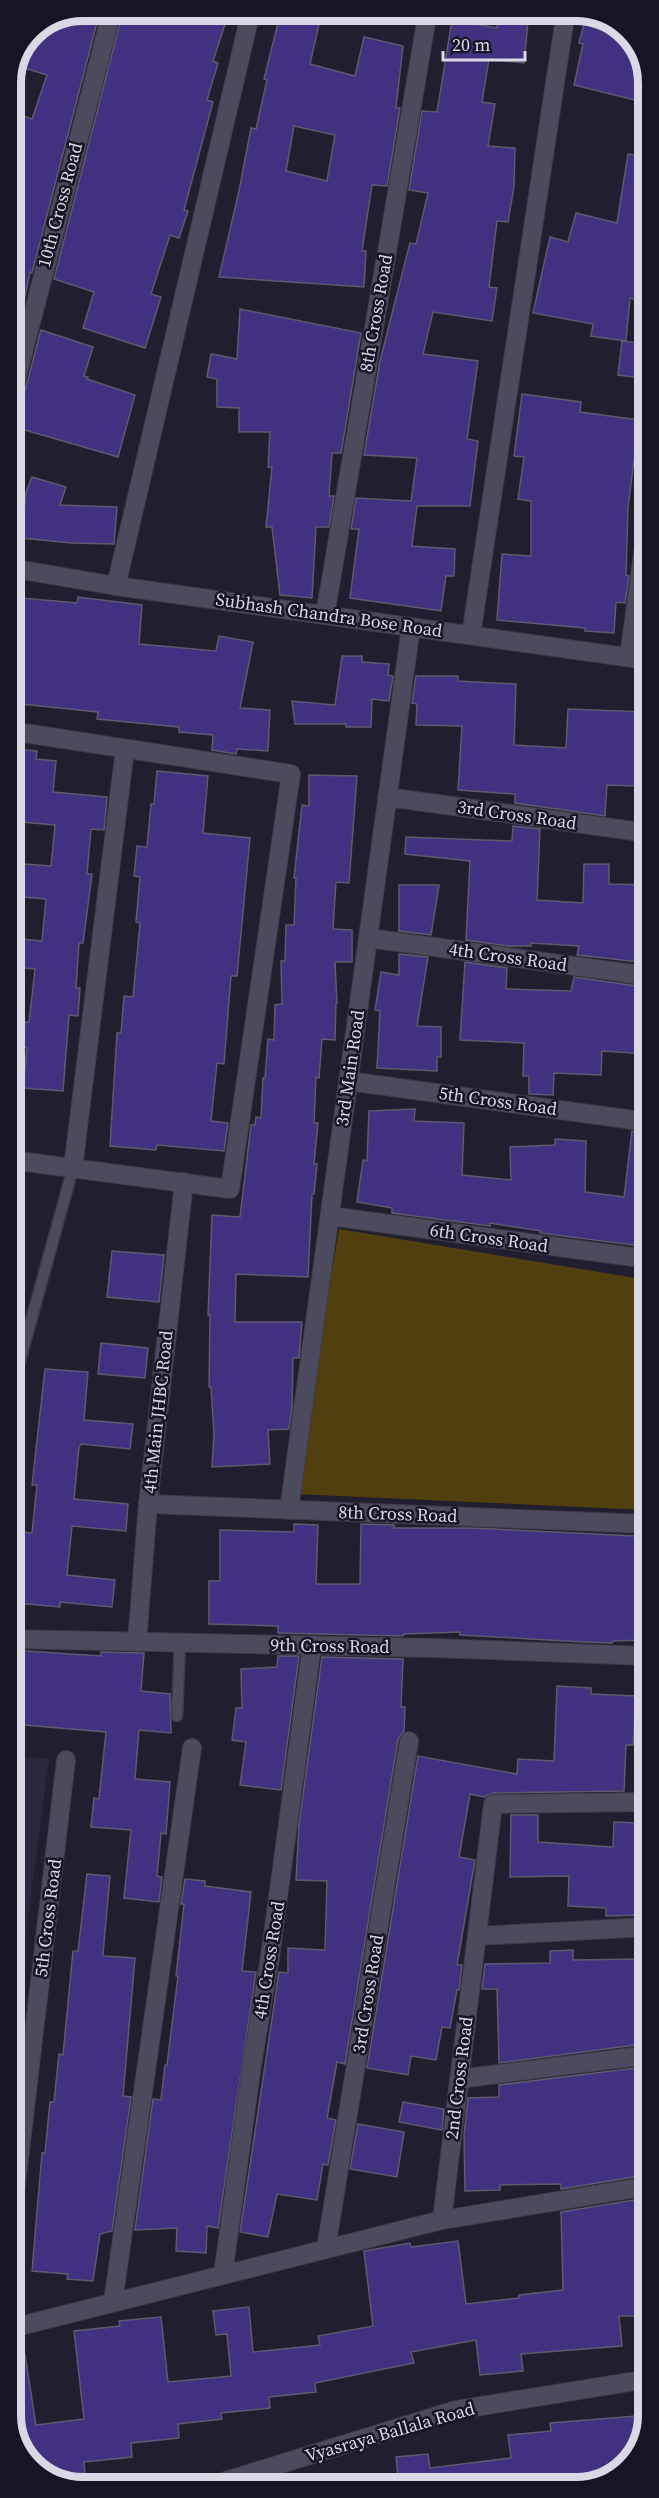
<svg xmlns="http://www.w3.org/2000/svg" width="659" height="2498" font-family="'Source Serif 4',serif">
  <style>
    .built { fill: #2a283d }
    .green { fill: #51400d }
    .building { fill: #423180; stroke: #5c5b6e; stroke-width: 1.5; fill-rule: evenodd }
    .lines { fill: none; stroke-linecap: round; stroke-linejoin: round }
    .lane-casing { stroke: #3c3a47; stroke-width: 13 }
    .street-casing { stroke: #3c3a47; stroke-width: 20 }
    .secondary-casing { stroke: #3c3a47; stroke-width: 20 }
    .lane { stroke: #4c4a5d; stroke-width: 10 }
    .street { stroke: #4c4a5d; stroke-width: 18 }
    .secondary { stroke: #4c4a5d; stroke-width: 18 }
    .labels { text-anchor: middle; stroke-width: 5; stroke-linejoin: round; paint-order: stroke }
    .street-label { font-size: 18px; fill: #d9d8e4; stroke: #171525 }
    .rim { fill: none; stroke: #d9d8e4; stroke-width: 8 }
  </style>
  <rect width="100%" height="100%" fill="#201e2f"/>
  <polygon class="built" points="12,1757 49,1758 12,2041"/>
  <polygon class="green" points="339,1229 648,1280 648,1510 295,1494"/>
  <g class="building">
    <polygon points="85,10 100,11 32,273 30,272 21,316 11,316 11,177 19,146 11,142 11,111 32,119 47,75 18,66 32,31"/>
    <polygon points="123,11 164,11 184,17 186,11 195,11 226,21 213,61 218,63 207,100 213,102 184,210 188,211 179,238 170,235 151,294 161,297 145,348 83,328 94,292 54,279"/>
    <path d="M281,11H322L310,64L355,76L364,37L403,46L396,108H400L387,186L372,185L362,251H366L364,287L219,277L239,191L251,128L256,129L267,80L264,79ZM294,126L335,135L327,181L286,171Z"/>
    <polygon points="500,11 529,11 524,63 489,59 482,102 495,104 488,146 515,148 514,187 508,222 497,221 489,287 497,288 492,321 433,312 423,354 478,361 467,439 478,441 470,506 417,506 412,546 455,549 454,576 446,576 441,611 350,598 359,529 351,529 356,498 411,501 417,458 364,455 380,361 410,243 416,244 428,193 409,190 422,111 437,112 452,20 497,28"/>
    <polygon points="585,20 625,30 639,55 634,76 647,78 647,103 574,85 583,44 579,43"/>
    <polygon points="628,154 647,157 647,252 637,300 630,298 626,341 591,336 593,324 533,313 550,237 568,242 576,213 617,223"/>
    <polygon points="240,309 361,333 341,453 332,453 329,496 334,496 329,527 316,527 312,598 280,595 272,527 266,527 272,467 268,467 270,432 239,432 239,408 217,407 217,379 207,377 211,354 237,359"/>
    <polygon points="11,321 19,323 11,356"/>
    <polygon points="41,330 93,347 84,376 88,377 87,379 135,395 118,457 11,426 11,410 19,407 22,402"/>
    <polygon points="622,341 646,344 641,378 618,375"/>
    <polygon points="522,394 581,402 580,412 639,420 628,508 626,575 629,576 625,603 616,602 614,633 585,631 585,628 497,620 502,554 531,556 531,501 518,499 524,457 514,456"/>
    <polygon points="32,477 66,487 60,505 117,507 114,544 71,543 22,538 26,492"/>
    <polygon points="11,597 77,603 78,597 142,605 139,644 216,651 219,636 253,642 240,708 270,710 268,751 237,749 236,754 212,750 213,735 179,732 179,727 97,719 98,712 11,703"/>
    <polygon points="342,656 362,656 362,662 389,664 388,675 393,676 389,701 372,699 371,727 346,727 346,724 295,724 292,701 335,705"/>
    <polygon points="416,676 458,676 458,681 516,684 514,745 566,748 568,709 646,712 647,759 637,759 636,786 607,785 605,816 515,803 515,794 458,790 462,726 416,725 417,704 412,703"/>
    <polygon points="15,749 37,751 36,759 56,761 53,792 107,797 104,830 91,829 87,874 92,874 83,943 79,943 76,988 80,988 78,1016 69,1015 63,1091 23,1088 27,1048 23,1047 25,1022 29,1022 35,969 11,967 11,938 42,941 46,899 11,896 11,863 51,866 55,825 11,821"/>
    <polygon points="157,771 208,776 203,833 250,838 237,976 231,976 224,1064 217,1063 211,1121 228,1123 224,1151 157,1145 156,1150 110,1146 117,1033 121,1033 124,996 133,997 140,923 136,922 140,877 134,876 137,846 147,847 151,804 154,804"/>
    <polygon points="309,775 357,776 349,883 336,882 333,929 352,930 352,962 335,962 337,1003 336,1003 335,1040 322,1039 319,1078 316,1077 314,1123 318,1123 314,1164 317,1164 314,1194 312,1194 308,1277 236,1274 235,1322 302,1322 299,1358 293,1358 292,1408 289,1429 268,1430 270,1464 212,1467 214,1434 211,1387 209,1387 210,1315 208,1315 212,1215 240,1217 251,1125 255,1125 256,1117 261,1118 263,1078 265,1078 268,1039 274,1040 275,1005 282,1004 281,961 285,961 286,925 294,925 296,878 294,878 302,805 309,806"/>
    <polygon points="513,826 540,829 537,900 583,903 584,864 609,864 609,884 648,885 648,963 577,955 579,946 531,943 531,946 508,946 466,940 470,861 405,854 406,837 512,841"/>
    <polygon points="399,885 439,885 431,935 399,931"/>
    <polygon points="399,954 428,957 417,1026 441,1027 441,1057 437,1057 437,1071 377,1068 380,1011 375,1010 381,972 399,975"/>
    <polygon points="465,962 507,968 506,989 571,991 574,977 637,986 637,1022 648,1022 648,1054 602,1051 601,1075 554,1073 553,1095 529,1094 529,1076 523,1076 524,1043 460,1040"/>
    <polygon points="415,1109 414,1121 464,1123 462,1175 511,1180 510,1147 555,1145 555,1139 586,1141 585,1192 624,1197 632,1131 648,1133 648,1247 540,1233 541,1231 490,1223 490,1226 392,1213 392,1208 357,1202 363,1160 367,1161 369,1111"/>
    <polygon points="112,1251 164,1255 159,1302 107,1297"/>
    <polygon points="101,1343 148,1348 145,1378 98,1374"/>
    <polygon points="45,1369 88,1372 84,1420 133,1424 130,1449 81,1444 79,1447 74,1499 128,1504 126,1531 72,1526 67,1575 115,1580 112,1607 60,1602 60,1607 16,1603 23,1532 32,1533 37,1485 32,1485"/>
    <polygon points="294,1524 318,1525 316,1584 360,1584 361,1524 394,1525 394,1528 472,1528 636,1536 635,1593 648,1592 648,1640 613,1641 612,1643 584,1642 460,1635 460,1632 404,1634 403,1636 278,1633 278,1626 209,1624 209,1581 220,1581 220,1530 294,1532"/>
    <polygon points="11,1650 101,1656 101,1652 144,1653 141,1691 170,1694 171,1733 139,1730 135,1779 170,1782 166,1834 161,1833 157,1876 162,1877 159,1902 124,1898 131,1830 91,1827 94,1798 99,1799 106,1732 12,1724"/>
    <polygon points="278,1656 299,1656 281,1790 240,1785 246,1742 232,1740 236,1708 242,1708 241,1669 277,1667"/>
    <polygon points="322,1657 403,1659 401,1707 405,1707 404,1731 398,1739 345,2064 337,2062 327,2118 336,2120 328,2165 323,2164 317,2200 277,2194 268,2237 240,2232 279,1972 288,1973 288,1948 325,1950 327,1881 296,1880 299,1824"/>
    <polygon points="557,1686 591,1688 591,1694 636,1696 633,1745 626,1745 624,1791 493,1793 484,1797 470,1794 459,1857 475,1860 457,1965 462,1965 459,1990 457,1990 450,2028 442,2027 436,2060 411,2056 408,2075 367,2068 418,1756 517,1774 518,1759 554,1761"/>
    <polygon points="511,1815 538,1815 538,1842 613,1847 614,1822 640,1823 638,1876 648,1876 648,1915 606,1916 606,1908 568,1906 569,1876 510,1877"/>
    <polygon points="87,1874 110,1876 103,1954 104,1956 135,1958 123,2096 131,2097 112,2231 100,2234 93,2281 67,2279 68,2274 32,2271 42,2153 45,2153 50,2102 54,2102 59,2054 63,2055 73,1951 78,1951"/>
    <polygon points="185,1879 205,1881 205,1886 251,1892 242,1971 256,1972 218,2228 207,2226 206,2253 176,2251 177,2228 135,2230 153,2099 161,2100 165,2065 167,2065 178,1976 176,1976 184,1904 181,1904"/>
    <polygon points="573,1950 573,1960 638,1959 639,1999 648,1999 648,2033 643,2033 643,2044 499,2063 497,1989 482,1989 485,1964 550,1963 550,1951"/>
    <polygon points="643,2067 645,2175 561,2189 561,2184 500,2185 500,2190 465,2191 464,2135 468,2098 499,2097 499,2085"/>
    <polygon points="403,2102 444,2109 442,2130 399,2122"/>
    <polygon points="358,2124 404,2132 397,2177 350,2169"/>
    <polygon points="646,2198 648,2199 648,2316 619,2316 622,2346 521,2354 523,2371 480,2375 476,2340 411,2352 414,2363 315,2383 316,2392 269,2397 270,2408 221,2413 222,2419 178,2424 179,2438 131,2443 132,2457 84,2462 85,2477 59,2480 35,2470 12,2430 12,2356 25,2355 36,2425 84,2419 74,2331 120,2326 119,2321 161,2317 168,2382 231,2376 227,2334 216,2335 213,2311 249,2307 253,2352 320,2345 318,2336 373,2326 364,2251 410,2243 411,2247 458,2241 466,2304 519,2298 519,2295 563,2290 561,2212"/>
    <polygon points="648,2415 631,2463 591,2486 399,2487 396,2457 428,2454 430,2468 511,2458 508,2435 551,2431 550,2423"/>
  </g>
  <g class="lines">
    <defs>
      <g id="lane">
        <polyline points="11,1453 18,1426 18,1368 73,1168"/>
        <polyline points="177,1716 180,1643"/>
      </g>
      <g id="street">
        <polyline points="11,399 112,11"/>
        <polyline points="116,586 251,11"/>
        <polyline points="325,615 428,11"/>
        <polyline points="471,635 566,11"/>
        <polyline points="629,657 647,524"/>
        <polyline points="11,731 291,774 230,1189 11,1160"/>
        <polyline points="387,797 648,833"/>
        <polyline points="368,938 648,976"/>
        <polyline points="348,1081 648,1122"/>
        <polyline points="73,1168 125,749"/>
        <polyline points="330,1216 648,1259"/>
        <polyline points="148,1504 648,1524"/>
        <polyline points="289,1510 411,627"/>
        <polyline points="11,1639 433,1648 648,1656"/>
        <polyline points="137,1642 148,1504 184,1182"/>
        <polyline points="477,1936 648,1927"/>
        <polyline points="459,2079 648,2055"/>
        <polyline points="12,2219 66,1760"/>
        <polyline points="442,2220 493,1804 648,1802"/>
        <polyline points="326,2248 409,1741"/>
        <polyline points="223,2274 252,2065 270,1957 312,1645"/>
        <polyline points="113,2302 192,1748"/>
        <polyline points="12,2328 442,2220 648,2186"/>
      </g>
      <g id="secondary">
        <polyline points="11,568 116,586 647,660"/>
        <polyline points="206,2487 456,2410 648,2379"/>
      </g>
    </defs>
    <use href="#lane" class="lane-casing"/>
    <use href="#street" class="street-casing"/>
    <use href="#secondary" class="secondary-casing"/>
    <use href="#lane" class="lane"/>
    <use href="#street" class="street"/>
    <use href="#secondary" class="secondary"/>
  </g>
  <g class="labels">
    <g class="street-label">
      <text transform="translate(60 205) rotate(-75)" y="6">10th Cross Road</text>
      <text transform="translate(376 313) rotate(-80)" y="6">8th Cross Road</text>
      <text transform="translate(329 615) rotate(8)" y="6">Subhash Chandra Bose Road</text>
      <text transform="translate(517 815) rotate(8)" y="6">3rd Cross Road</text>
      <text transform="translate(508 957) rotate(8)" y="6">4th Cross Road</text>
      <text transform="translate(350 1068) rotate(-82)" y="6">3rd Main Road</text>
      <text transform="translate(498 1101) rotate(8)" y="6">5th Cross Road</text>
      <text transform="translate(489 1238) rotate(8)" y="6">6th Cross Road</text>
      <text transform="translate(158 1412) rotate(-84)" y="6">4th Main JHBC Road</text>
      <text transform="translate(398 1514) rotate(2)" y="6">8th Cross Road</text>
      <text transform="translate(330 1646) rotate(1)" y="6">9th Cross Road</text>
      <text transform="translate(48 1918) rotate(-83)" y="6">5th Cross Road</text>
      <text transform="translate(269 1960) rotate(-81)" y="6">4th Cross Road</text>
      <text transform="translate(368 1994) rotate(-81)" y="6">3rd Cross Road</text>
      <text transform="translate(459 2078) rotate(-83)" y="6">2nd Cross Road</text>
      <text transform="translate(390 2432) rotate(-16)" y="6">Vyasraya Ballala Road</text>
    </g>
  </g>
  <path d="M0 0H659V2498H0ZM83 21H576A62 62 0 0 1 638 83V2415A62 62 0 0 1 576 2477H83A62 62 0 0 1 21 2415V83A62 62 0 0 1 83 21Z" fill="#171525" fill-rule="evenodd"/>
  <path class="rim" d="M83 21H576A62 62 0 0 1 638 83V2415A62 62 0 0 1 576 2477H83A62 62 0 0 1 21 2415V83A62 62 0 0 1 83 21Z"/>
  <path d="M443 51v9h82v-9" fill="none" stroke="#d9d8e4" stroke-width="3"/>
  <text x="452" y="51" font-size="18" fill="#d9d8e4" stroke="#171525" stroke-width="4.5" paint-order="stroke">20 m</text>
</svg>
